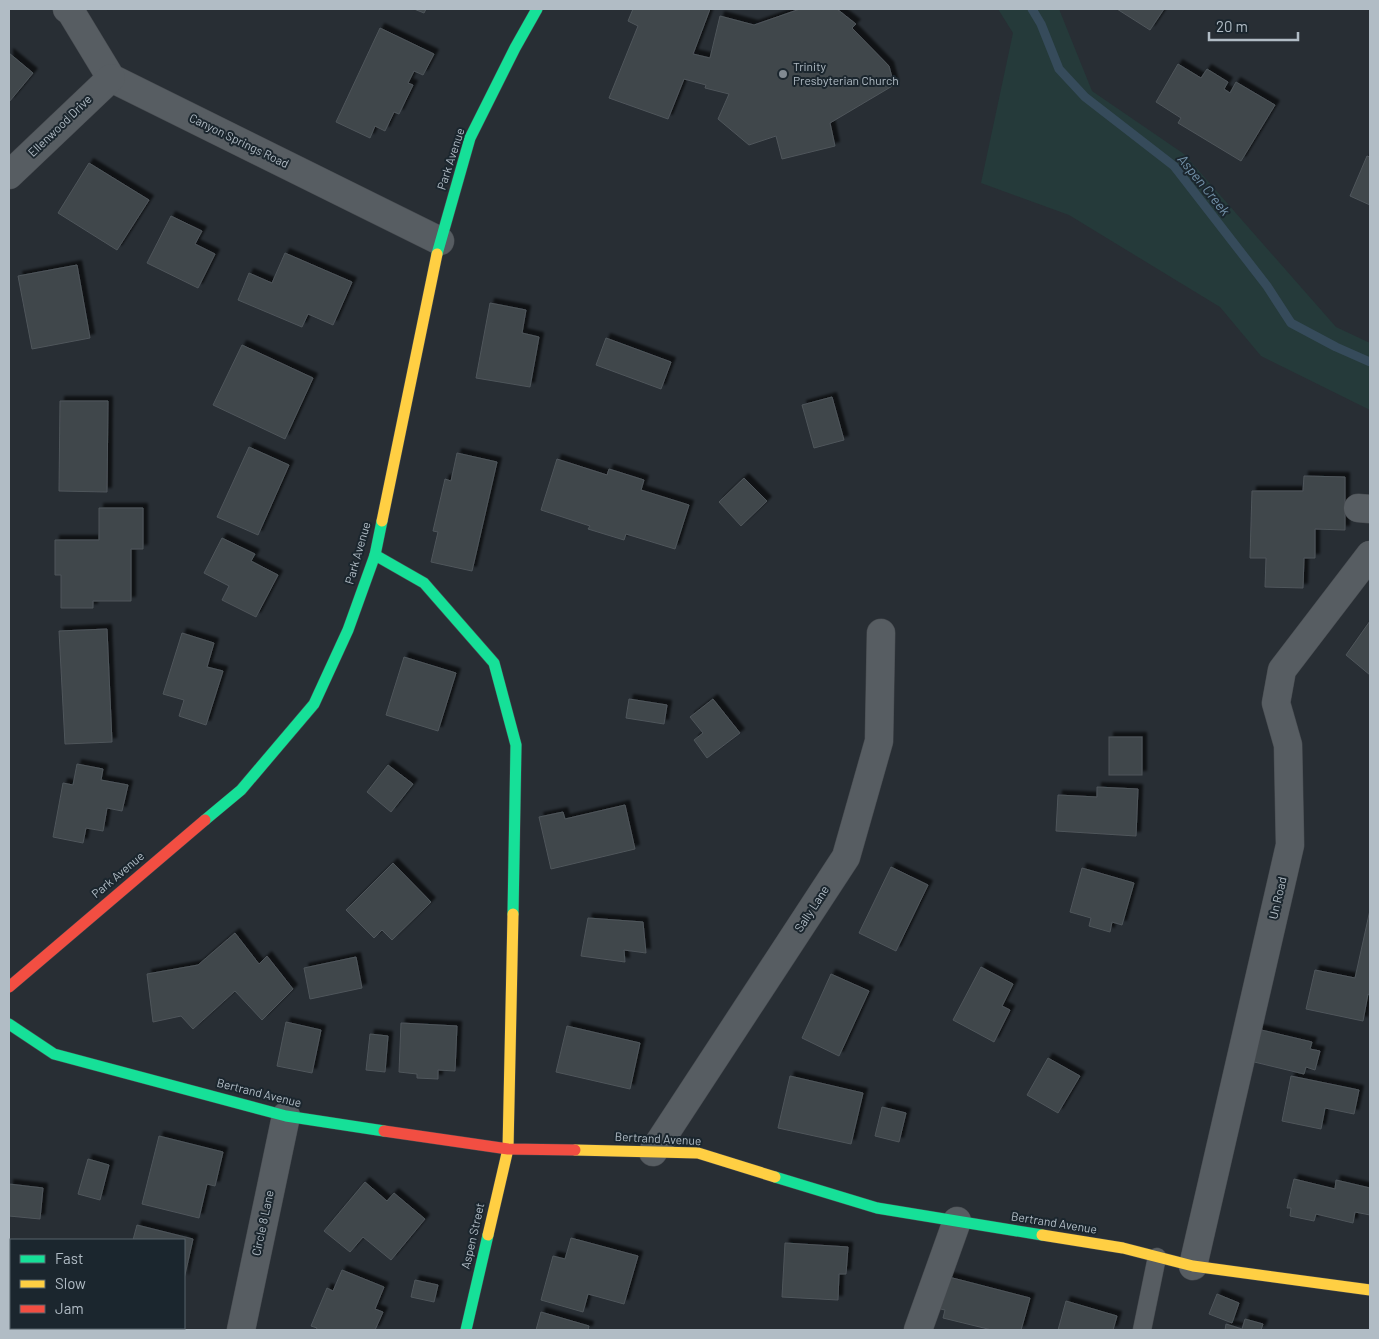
<svg xmlns="http://www.w3.org/2000/svg" width="1379" height="1339" font-family="Barlow,sans-serif">
  <style>
    .green { fill: #253a3a }
    .lines { fill: none; stroke-linecap: round; stroke-linejoin: round }
    .stream { stroke: #364b5b; stroke-width: 9 }
    .building { fill: #40464b; stroke: #4f565b; filter: url(#shadow) }
    .lane-casing { stroke: #464a4f; stroke-width: 19 }
    .street-casing { stroke: #464a4f; stroke-width: 29 }
    .fast-casing { stroke: #464a4f; stroke-width: 12 }
    .slow-casing { stroke: #464a4f; stroke-width: 12 }
    .jam-casing { stroke: #464a4f; stroke-width: 12 }
    .lane { stroke: #575d62; stroke-width: 18 }
    .street { stroke: #575d62; stroke-width: 28 }
    .fast { stroke: #16e098; stroke-width: 11 }
    .slow { stroke: #ffcf43; stroke-width: 11 }
    .jam { stroke: #f24e42; stroke-width: 11 }
    .poi-dot { fill: #818a92; stroke: #1b262e; stroke-width: 2 }
    .labels { text-anchor: middle; stroke-width: 4; stroke-linejoin: round; paint-order: stroke }
    .poi-label { font-size: 12px; fill: #b1bcc5; stroke: #1b262e; text-anchor: start }
    .street-label { font-size: 12px; fill: #b1bcc5; stroke: #1b262e }
    .water-label { font-size: 14px; font-style: italic; fill: #7291a8; stroke: #1b262e }
  </style>
  <defs>
    <filter id="shadow"><feDropShadow dx="4.5" dy="-4.5" stdDeviation="1" flood-color="#0009"/></filter>
  </defs>
  <rect width="100%" height="100%" fill="#282e34"/>
  <polygon class="green" points="998,9 1059,9 1092,91 1184,154 1336,327 1370,343 1370,410 1261,356 1220,307 1069,215 981,183 1013,33"/>
  <g class="lines">
    <polyline class="stream" points="1032,9 1041,24 1059,69 1085,97 1174,166 1267,286 1291,323 1336,347 1370,362"/>
  </g>
  <g class="building">
    <polygon points="414,9 426,9 424,13"/>
    <polygon points="633,9 710,9 693,54 710,58 720,16 754,25 800,9 837,9 856,24 852,28 889,66 894,85 830,123 835,146 782,159 776,136 749,145 718,119 729,94 705,88 706,85 684,79 668,119 609,98 638,26 628,21"/>
    <polygon points="1117,9 1164,9 1150,30"/>
    <polygon points="380,28 434,54 423,75 414,71 408,83 413,85 399,114 394,112 385,131 375,126 370,138 336,122"/>
    <polygon points="9,53 33,73 9,102"/>
    <polygon points="1178,64 1201,78 1207,69 1228,82 1224,89 1230,93 1236,82 1275,105 1241,161 1178,123 1181,118 1156,102"/>
    <polygon points="1367,156 1370,157 1370,205 1350,196"/>
    <polygon points="89,163 149,200 117,250 58,213"/>
    <polygon points="171,216 202,231 195,244 215,254 198,288 147,263"/>
    <polygon points="285,253 352,282 333,325 308,314 302,327 238,300 249,273 272,283"/>
    <polygon points="77,265 90,338 32,349 18,276"/>
    <polygon points="490,303 526,310 522,333 539,337 530,387 476,378"/>
    <polygon points="606,338 671,362 661,389 596,365"/>
    <polygon points="242,345 313,378 285,439 213,405"/>
    <polygon points="832,397 844,440 814,448 802,405"/>
    <polygon points="60,401 108,401 107,492 59,491"/>
    <polygon points="249,447 289,465 258,535 217,517"/>
    <polygon points="457,453 497,462 472,571 431,562 438,532 433,531 445,479 451,481"/>
    <polygon points="557,459 607,475 609,469 644,480 641,490 689,505 675,549 626,534 624,540 588,529 590,526 541,510"/>
    <polygon points="1304,476 1345,477 1345,530 1315,529 1315,558 1304,558 1303,588 1265,587 1266,558 1250,558 1252,491 1303,491"/>
    <polygon points="744,478 767,501 741,526 719,502"/>
    <polygon points="99,508 143,508 143,549 131,549 131,601 93,601 93,608 61,608 61,575 55,575 55,540 99,540"/>
    <polygon points="222,538 255,554 251,561 278,575 256,617 222,600 229,586 204,573"/>
    <polygon points="1370,621 1370,675 1346,655"/>
    <polygon points="107,629 112,742 65,744 59,631"/>
    <polygon points="182,633 214,643 207,667 223,671 206,725 179,716 184,700 163,694"/>
    <polygon points="404,657 456,673 438,731 386,715"/>
    <polygon points="629,699 667,705 664,724 626,718"/>
    <polygon points="713,699 740,733 707,758 694,740 703,733 690,717"/>
    <rect x="1109" y="737" width="33" height="38"/>
    <polygon points="77,764 103,769 101,780 128,785 122,811 107,808 103,831 86,828 83,843 53,837 63,783 73,785"/>
    <polygon points="388,765 413,784 391,812 367,792"/>
    <polygon points="1097,787 1138,789 1136,836 1056,831 1058,795 1097,797"/>
    <polygon points="625,805 635,849 551,869 539,817 563,812 565,819"/>
    <polygon points="393,863 431,902 392,940 382,930 374,938 346,910"/>
    <polygon points="891,867 928,885 896,951 859,933"/>
    <polygon points="1082,868 1134,883 1122,925 1112,922 1110,932 1089,926 1091,918 1070,912"/>
    <polygon points="1370,910 1370,995 1368,994 1363,1021 1306,1009 1315,970 1355,978"/>
    <polygon points="588,918 643,922 646,953 624,950 625,962 581,956"/>
    <polygon points="235,933 259,964 267,956 293,989 262,1020 235,991 193,1029 181,1016 153,1022 147,974 198,965"/>
    <polygon points="356,957 362,988 310,999 304,968"/>
    <polygon points="981,967 1013,984 1002,1006 1010,1010 994,1042 953,1020"/>
    <polygon points="831,974 869,991 839,1056 802,1038"/>
    <polygon points="286,1022 321,1030 312,1073 277,1066"/>
    <polygon points="401,1023 457,1026 455,1071 438,1070 438,1079 417,1078 417,1074 399,1072"/>
    <polygon points="567,1026 640,1043 630,1089 556,1072"/>
    <polygon points="1253,1028 1312,1042 1310,1049 1320,1051 1315,1070 1306,1067 1304,1074 1246,1060"/>
    <polygon points="370,1034 388,1036 385,1072 366,1070"/>
    <polygon points="1048,1058 1080,1076 1058,1113 1027,1095"/>
    <polygon points="790,1076 863,1093 851,1144 778,1128"/>
    <polygon points="1291,1076 1359,1090 1354,1114 1325,1108 1321,1129 1282,1121"/>
    <polygon points="882,1107 906,1113 899,1142 875,1136"/>
    <polygon points="159,1136 223,1152 215,1186 207,1184 199,1218 142,1204"/>
    <polygon points="88,1159 109,1165 100,1200 78,1194"/>
    <polygon points="1294,1179 1335,1189 1336,1180 1370,1188 1370,1215 1355,1212 1353,1223 1316,1214 1314,1221 1290,1216 1291,1208 1287,1208"/>
    <polygon points="365,1182 387,1201 394,1193 425,1219 391,1260 363,1237 350,1252 324,1231"/>
    <polygon points="9,1184 43,1188 40,1219 9,1216"/>
    <polygon points="137,1225 193,1239 184,1279 184,1240 133,1240"/>
    <polygon points="571,1238 638,1256 624,1304 588,1294 583,1312 541,1300 553,1256 565,1259"/>
    <polygon points="785,1243 848,1247 846,1274 839,1274 838,1300 782,1297"/>
    <polygon points="342,1270 384,1287 375,1309 383,1312 375,1330 316,1330 317,1328 311,1326 327,1288 333,1291"/>
    <polygon points="941,1275 1030,1298 1021,1330 992,1330 943,1318 945,1310 932,1307"/>
    <polygon points="415,1280 438,1285 434,1302 411,1297"/>
    <polygon points="1217,1294 1239,1303 1232,1323 1209,1314"/>
    <polygon points="1066,1301 1117,1316 1113,1330 1058,1330"/>
    <polygon points="541,1312 589,1326 588,1330 536,1330"/>
    <polygon points="1245,1319 1263,1324 1261,1330 1225,1330 1226,1324 1242,1329"/>
    <polygon points="80,1328 146,1328 145,1330 80,1330"/>
  </g>
  <g class="lines">
    <defs>
      <polyline id="lane" points="1142,1330 1157,1257"/>
      <g id="street">
        <polyline points="67,9 71,12 111,78 440,241"/>
        <polyline points="9,175 111,78"/>
        <polyline points="1358,508 1370,509"/>
        <polyline points="653,1152 846,857 879,741 881,633"/>
        <polyline points="1193,1266 1290,845 1288,745 1276,703 1282,670 1370,555"/>
        <polyline points="241,1330 286,1116"/>
        <polyline points="918,1330 957,1221"/>
      </g>
      <g id="fast">
        <polyline points="437,254 470,138 515,48 537,9"/>
        <polyline points="375,555 424,583 494,663 516,745 513,914"/>
        <polyline points="205,820 241,790 314,704 348,630 375,555 382,521"/>
        <polyline points="9,1024 54,1054 286,1116 384,1131"/>
        <polyline points="775,1177 877,1208 1042,1235"/>
        <polyline points="466,1330 488,1235"/>
      </g>
      <g id="slow">
        <polyline points="382,521 437,254"/>
        <polyline points="575,1150 698,1153 775,1177"/>
        <polyline points="488,1235 508,1149 513,914"/>
        <polyline points="1042,1235 1123,1248 1193,1266 1370,1290"/>
      </g>
      <g id="jam">
        <polyline points="9,987 205,820"/>
        <polyline points="384,1131 508,1149 575,1150"/>
      </g>
    </defs>
    <use href="#lane" class="lane-casing"/>
    <use href="#street" class="street-casing"/>
    <use href="#fast" class="fast-casing"/>
    <use href="#slow" class="slow-casing"/>
    <use href="#jam" class="jam-casing"/>
    <use href="#lane" class="lane"/>
    <use href="#street" class="street"/>
    <use href="#fast" class="fast"/>
    <use href="#slow" class="slow"/>
    <use href="#jam" class="jam"/>
  </g>
  <circle class="poi-dot" cx="783" cy="74" r="5"/>
  <g class="labels">
    <g class="poi-label">
      <text x="793" y="71">Trinity<tspan x="793" dy="14">Presbyterian Church</tspan></text>
    </g>
    <g class="street-label">
      <text transform="translate(60 126) rotate(-44)" y="4">Ellenwood Drive</text>
      <text transform="translate(239 141) rotate(26)" y="4">Canyon Springs Road</text>
      <text transform="translate(451 159) rotate(-72)" y="4">Park Avenue</text>
      <text transform="translate(358 553) rotate(-74)" y="4">Park Avenue</text>
      <text transform="translate(118 875) rotate(-40)" y="4">Park Avenue</text>
      <text transform="translate(1278 898) rotate(-77)" y="4">Un Road</text>
      <text transform="translate(812 909) rotate(-57)" y="4">Sally Lane</text>
      <text transform="translate(259 1093) rotate(14)" y="4">Bertrand Avenue</text>
      <text transform="translate(658 1139) rotate(3)" y="4">Bertrand Avenue</text>
      <text transform="translate(263 1223) rotate(-78)" y="4">Circle 8 Lane</text>
      <text transform="translate(1054 1223) rotate(9)" y="4">Bertrand Avenue</text>
      <text transform="translate(473 1236) rotate(-77)" y="4">Aspen Street</text>
    </g>
    <g class="water-label">
      <text transform="translate(1204 185) rotate(51)" y="5">Aspen Creek</text>
    </g>
  </g>
  <rect width="1379" height="1339" fill="none" stroke="#b1bcc5" stroke-width="20"/>
  <rect x="10" y="1239" width="175" height="90" fill="#1b262e" stroke="#57626a"/>
  <rect x="20" y="1255" width="25" height="8" fill="#16e098" stroke="#57626a"/>
  <text x="55" y="1264" font-size="15" fill="#b1bcc5">Fast</text>
  <rect x="20" y="1280" width="25" height="8" fill="#ffcf43" stroke="#57626a"/>
  <text x="55" y="1289" font-size="15" fill="#b1bcc5">Slow</text>
  <rect x="20" y="1305" width="25" height="8" fill="#f24e42" stroke="#57626a"/>
  <text x="55" y="1314" font-size="15" fill="#b1bcc5">Jam</text>
  <path d="M1209 32v8h89v-8" fill="none" stroke="#b1bcc5" stroke-width="2.5"/>
  <text x="1216" y="32" font-size="15" fill="#b1bcc5" stroke="#1b262e" stroke-width="4" paint-order="stroke">20 m</text>
</svg>
